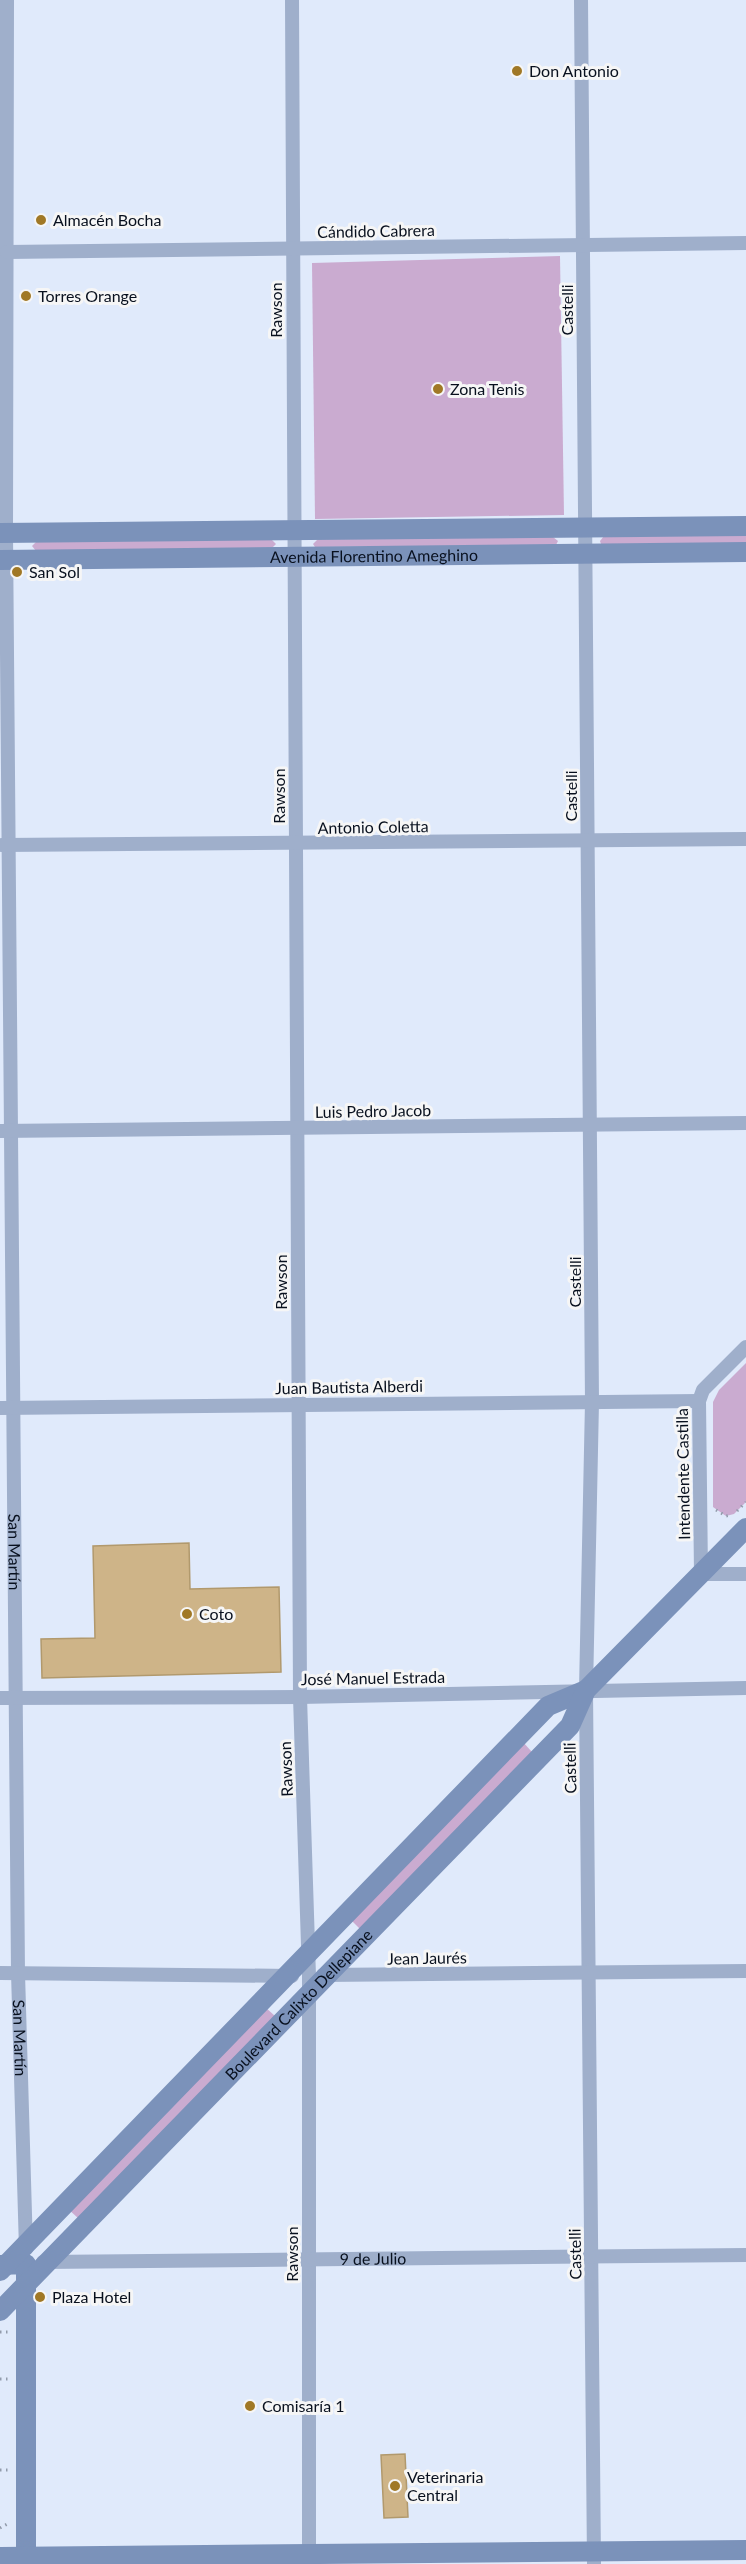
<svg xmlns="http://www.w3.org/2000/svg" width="746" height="2564" font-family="Lato,sans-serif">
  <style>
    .green { fill: #caabd0 }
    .building { fill: #ceb488; stroke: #b1996d; stroke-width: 1.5 }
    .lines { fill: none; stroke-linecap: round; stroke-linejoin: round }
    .path { stroke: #929bab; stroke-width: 3; stroke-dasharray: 1.5 4.5; stroke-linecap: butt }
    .street { stroke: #9fafcb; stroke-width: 14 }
    .secondary { stroke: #7b92ba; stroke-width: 20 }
    .poi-dot { fill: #a07826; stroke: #f6f6f6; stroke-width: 2 }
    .labels { text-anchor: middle; stroke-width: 6; stroke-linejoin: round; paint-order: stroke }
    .poi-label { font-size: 16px; fill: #08101e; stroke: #f6f6f6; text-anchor: start }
    .street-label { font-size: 16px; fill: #08101e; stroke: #f6f6f6 }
  </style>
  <rect width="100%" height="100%" fill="#e0eafb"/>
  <g class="green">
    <polygon points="560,256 564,515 315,519 312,263"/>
    <polygon points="746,535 746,544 601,544 600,541 604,536"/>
    <polygon points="553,537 558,541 556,545 315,547 313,544 318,539"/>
    <polygon points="271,539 276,544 272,548 36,551 32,546 37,541"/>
    <polygon points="746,1363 746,1502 734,1514 726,1516 713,1507 713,1402 719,1390"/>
    <polygon points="522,1741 532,1752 360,1929 350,1919"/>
    <polygon points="265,2007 275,2016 78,2218 68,2209"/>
  </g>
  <g class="building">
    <polygon points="189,1543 190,1589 279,1587 281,1672 42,1678 41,1639 95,1638 93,1546"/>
    <polygon points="405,2454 408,2517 384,2518 381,2455"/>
  </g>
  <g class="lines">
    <g class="path">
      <polyline points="716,1510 726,1516 731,1515"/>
      <polyline points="737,1511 746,1502"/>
      <polyline points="0,2332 10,2332"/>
      <polyline points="0,2379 8,2379"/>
      <polyline points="0,2470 9,2470"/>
      <polyline points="0,2528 9,2523"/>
    </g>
    <g class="street">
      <path id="s1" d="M7,0L6,533L18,1973L26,2249"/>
      <polyline points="292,0 300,1697 309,1976 309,2564"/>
      <polyline points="581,0 592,1402 586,1690 594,2564"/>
      <polyline points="7,252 746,243"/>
      <polyline points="2,845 746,839"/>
      <polyline points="0,1131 746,1123"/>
      <polyline points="746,1347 703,1390 699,1401 701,1574 746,1574"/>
      <polyline points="0,1408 699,1401"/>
      <polyline points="0,1698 300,1697 746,1688"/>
      <polyline points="0,1973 292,1976"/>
      <polyline points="323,1975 746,1971"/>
      <path id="s2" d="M43,2262L746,2255"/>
    </g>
    <g class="secondary">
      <polyline points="0,533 746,526"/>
      <path id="s3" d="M0,560L746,552"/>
      <polyline points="0,2265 26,2264 26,2564"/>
      <polyline points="0,2271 548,1706 586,1690"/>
      <path id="s4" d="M0,2311L570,1726L586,1690L746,1528"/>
      <polyline points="0,2557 746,2550"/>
    </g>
  </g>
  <g class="poi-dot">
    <circle cx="517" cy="71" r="6"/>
    <circle cx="41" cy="220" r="6"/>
    <circle cx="26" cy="296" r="6"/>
    <circle cx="438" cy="389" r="6"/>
    <circle cx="17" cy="572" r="6"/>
    <circle cx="187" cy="1614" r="6"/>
    <circle cx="40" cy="2297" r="6"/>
    <circle cx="250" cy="2406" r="6"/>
    <circle cx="395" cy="2486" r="6"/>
  </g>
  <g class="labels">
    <g class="poi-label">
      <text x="529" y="77">Don Antonio</text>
      <text x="53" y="226">Almacén Bocha</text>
      <text x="38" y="302">Torres Orange</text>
      <text x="450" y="395">Zona Tenis</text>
      <text x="29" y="578">San Sol</text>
      <text x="199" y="1620">Coto</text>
      <text x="52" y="2303">Plaza Hotel</text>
      <text x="262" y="2412">Comisaría 1</text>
      <text x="407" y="2483">Veterinaria<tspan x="407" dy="18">Central</tspan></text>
    </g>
    <g class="street-label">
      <text transform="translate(376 231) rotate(-1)" y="6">Cándido Cabrera</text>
      <text transform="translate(276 310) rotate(-90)" y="6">Rawson</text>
      <text transform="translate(567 310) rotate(-90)" y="6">Castelli</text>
      <text dy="6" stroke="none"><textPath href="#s3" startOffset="374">Avenida Florentino Ameghino</textPath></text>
      <text transform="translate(279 796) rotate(-90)" y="6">Rawson</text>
      <text transform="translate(571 796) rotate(-90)" y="6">Castelli</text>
      <text transform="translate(373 827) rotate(-1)" y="6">Antonio Coletta</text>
      <text transform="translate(373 1111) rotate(-1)" y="6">Luis Pedro Jacob</text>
      <text transform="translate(281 1282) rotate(-90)" y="6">Rawson</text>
      <text transform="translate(575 1282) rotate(-90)" y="6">Castelli</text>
      <text transform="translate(349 1387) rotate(-1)" y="6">Juan Bautista Alberdi</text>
      <text transform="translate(683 1474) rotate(-91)" y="6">Intendente Castilla</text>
      <text dy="6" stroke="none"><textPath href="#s1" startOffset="1552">San Martín</textPath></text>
      <text transform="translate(373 1678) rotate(-1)" y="6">José Manuel Estrada</text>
      <text transform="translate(570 1768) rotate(-91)" y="6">Castelli</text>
      <text transform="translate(286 1769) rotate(-92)" y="6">Rawson</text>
      <text transform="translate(427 1958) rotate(-1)" y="6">Jean Jaurés</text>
      <text dy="6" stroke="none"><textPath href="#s4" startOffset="428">Boulevard Calixto Dellepiane</textPath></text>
      <text dy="6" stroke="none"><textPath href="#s1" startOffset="2038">San Martín</textPath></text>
      <text transform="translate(292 2254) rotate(-90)" y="6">Rawson</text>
      <text transform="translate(575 2254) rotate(-91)" y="6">Castelli</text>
      <text dy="6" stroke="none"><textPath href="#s2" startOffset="330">9 de Julio</textPath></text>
    </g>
  </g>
</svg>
